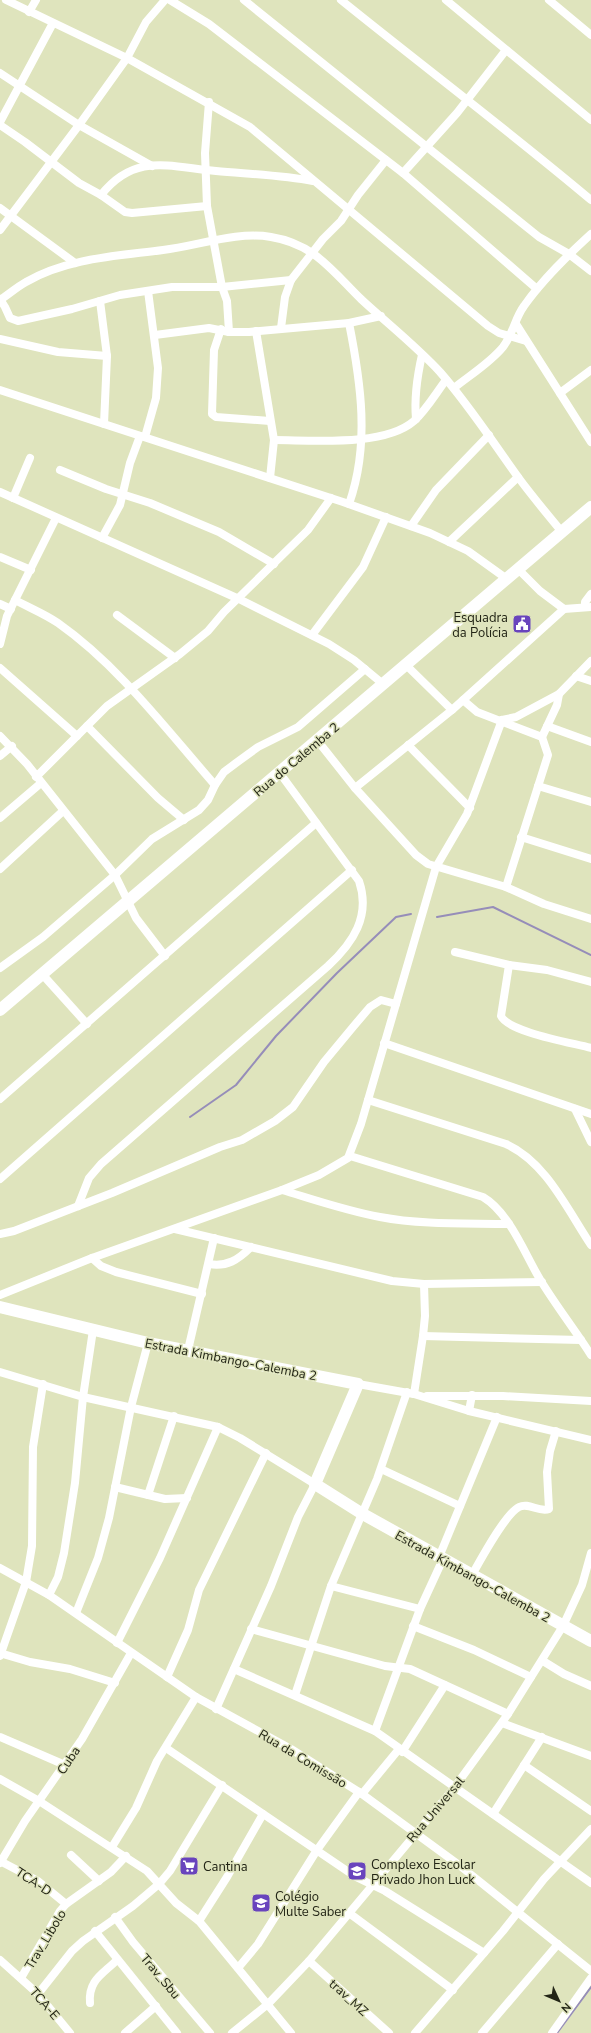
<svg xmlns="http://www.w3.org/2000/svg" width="591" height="2033" font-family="'Nunito Sans',sans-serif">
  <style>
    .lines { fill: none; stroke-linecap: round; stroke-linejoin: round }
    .stream { stroke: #968db9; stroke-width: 2 }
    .minor { stroke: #fff; stroke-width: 8 }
    .secondary { stroke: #fff; stroke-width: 12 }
    .labels { text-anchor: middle; stroke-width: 3; stroke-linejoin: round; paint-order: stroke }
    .poi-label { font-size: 13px; fill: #232516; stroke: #dfe4bd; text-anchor: start }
    .street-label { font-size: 13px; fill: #232516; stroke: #dfe4bd }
  </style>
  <rect width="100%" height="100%" fill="#dfe4bd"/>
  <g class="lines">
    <g class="stream">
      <polyline points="437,917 493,907 591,955"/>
      <polyline points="190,1117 236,1085 276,1036 337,973 396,917 411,914"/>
      <polyline points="557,2033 591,1987"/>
    </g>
    <g class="minor">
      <polyline points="6,0 127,58 250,127 488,326 499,333 526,341"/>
      <polyline points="170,0 209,24 403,173 537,289"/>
      <polyline points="244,0 539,237 569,254 591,271"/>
      <path d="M341,0C424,67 509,131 591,200"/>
      <polyline points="446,0 591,120"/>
      <polyline points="549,0 591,35"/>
      <polyline points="29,12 36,0"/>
      <polyline points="0,73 79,125 152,166"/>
      <polyline points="209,102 205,153 207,206 222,287 227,301 229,332"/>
      <polyline points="0,122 53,23"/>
      <polyline points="0,125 25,142 79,183 101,195 125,212 132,213 207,206"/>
      <polyline points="403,173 457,113 506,50"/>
      <path d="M101,195C135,152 170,167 216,171C249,174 281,175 313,181"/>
      <polyline points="0,208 75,263"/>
      <polyline points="0,230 79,125 127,58 146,22 165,0"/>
      <polyline points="0,299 5,307 10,318 18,321 72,309 120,295 172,287 222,287 291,280"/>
      <path d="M0,300C9,294 17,287 26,282C67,258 118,256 163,250C198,246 236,231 271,237C315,244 333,272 362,300C388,324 416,346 440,372C469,405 492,441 518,477C532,496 547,514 562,532"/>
      <polyline points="100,301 107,356 104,424"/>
      <polyline points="516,324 591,442"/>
      <polyline points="281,328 285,297 291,280 323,239 341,221 358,195 386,160"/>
      <polyline points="221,329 214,350 212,414 216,417 270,421"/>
      <polyline points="256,331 274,440 270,478"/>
      <polyline points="155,335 209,328 229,332 249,332 349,323 381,316"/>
      <polyline points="0,339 58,352 107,356"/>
      <path d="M454,388C470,375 490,363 503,347C513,334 515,318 524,306C543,279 567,256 591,234"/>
      <polyline points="0,390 343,502 430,533 468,551 507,579"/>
      <polyline points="560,393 591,370"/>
      <path d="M416,419C414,397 417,377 422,355"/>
      <polyline points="145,437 156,398 158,368 148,291"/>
      <path d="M274,440C312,440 384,447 414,421C427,409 436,393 446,380"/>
      <polyline points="60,470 106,489 150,503 219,532 274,564"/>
      <polyline points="0,492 239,599 329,644 354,660 383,684"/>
      <polyline points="13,498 30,458"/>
      <path d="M349,504C370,445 361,383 349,323"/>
      <polyline points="411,526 436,490 489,435"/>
      <polyline points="102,538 120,505 130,463 140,436"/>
      <polyline points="449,542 518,477"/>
      <polyline points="0,557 31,570"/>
      <polyline points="518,569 540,591 564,609 591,607"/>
      <path d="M15,600C30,608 45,614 58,623C119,666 166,729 215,785"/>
      <polyline points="0,604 11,609"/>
      <polyline points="585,607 585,602 591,594"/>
      <polyline points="117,615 175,658"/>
      <polyline points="312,635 363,567 386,517"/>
      <polyline points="0,644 7,616 56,518"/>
      <polyline points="406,665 452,710"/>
      <polyline points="0,668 77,736"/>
      <polyline points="576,676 591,681"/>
      <polyline points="463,700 477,712 542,737 548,755 506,887"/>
      <polyline points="502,720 516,717 559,694"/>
      <polyline points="87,726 158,798 184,820"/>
      <polyline points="547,726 591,742"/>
      <polyline points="0,736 27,764 115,875 136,918 165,956"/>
      <polyline points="542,737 557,705 559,694 591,661"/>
      <polyline points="317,740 355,788 416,855 428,864 506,887 544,904 591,919"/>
      <polyline points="408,745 470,808"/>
      <polyline points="0,756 12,746"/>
      <polyline points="36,777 107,706 180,654 208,631 224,612 308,530 331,498"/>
      <polyline points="538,786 591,802"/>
      <polyline points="355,788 452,710 564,609"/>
      <polyline points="0,818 41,783"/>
      <polyline points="521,837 591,859"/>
      <polyline points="0,869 63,811"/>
      <path d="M455,952L509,965L501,1016C508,1032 573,1043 591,1048"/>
      <polyline points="509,965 547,970 591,982"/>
      <polyline points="0,968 43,937 115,875 152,839 199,810 208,800 215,785 224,772 236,763 258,747 298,727 365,669"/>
      <polyline points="42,974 87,1024"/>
      <polyline points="384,1043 591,1114"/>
      <polyline points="0,1099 316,823"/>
      <path d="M368,1100L506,1144C546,1162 567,1209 591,1245"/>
      <polyline points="575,1109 591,1142"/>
      <path d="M350,1156L483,1197C510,1213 525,1255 541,1281C557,1307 575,1330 591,1355"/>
      <polyline points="0,1179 352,870"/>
      <path d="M282,1190C315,1200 347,1211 380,1217C422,1225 466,1223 509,1224"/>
      <path d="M78,1206L89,1178L101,1164L328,966C353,943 371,916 359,881L279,772"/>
      <polyline points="175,1229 392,1281 424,1284 542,1282"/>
      <polyline points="0,1234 14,1231 112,1193 220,1147 242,1140 275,1121 293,1107 324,1062 353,1027 370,1007 381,1000 396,1004"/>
      <polyline points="92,1258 101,1266 116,1272 202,1294"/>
      <path d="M209,1264C227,1267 238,1260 251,1247"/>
      <polyline points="0,1295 92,1258 282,1190 319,1175 348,1158 361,1124 436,867 467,814 502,720"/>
      <polyline points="423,1336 581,1340"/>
      <polyline points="188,1350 214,1238"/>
      <polyline points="0,1372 83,1397 218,1427 240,1438 315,1484 298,1517 271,1586 216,1709"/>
      <polyline points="358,1384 414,1394 469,1411 591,1440"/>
      <polyline points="414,1394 423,1336 425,1316 424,1284"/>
      <polyline points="427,1396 503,1396 591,1401"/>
      <polyline points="469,1411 472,1395"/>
      <polyline points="381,1469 460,1506"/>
      <polyline points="115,1487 165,1499 187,1498"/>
      <polyline points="148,1495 174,1416"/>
      <polyline points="439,1557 497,1417"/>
      <polyline points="0,1568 49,1595 196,1697 291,1749 362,1794 459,1865 591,1971"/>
      <path d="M472,1575C480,1561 505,1514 519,1507C529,1502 539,1513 549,1509L547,1472L550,1451L556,1431"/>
      <polyline points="331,1586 420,1609"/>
      <polyline points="49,1595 58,1577 64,1553 75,1483 83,1397 93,1330"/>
      <polyline points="76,1613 98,1558 109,1518 131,1407 148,1343"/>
      <polyline points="413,1626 474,1650 531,1677"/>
      <polyline points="251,1629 385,1666 410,1669 508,1714"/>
      <polyline points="117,1643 160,1558 218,1427"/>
      <polyline points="0,1653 30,1662 70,1669 115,1683"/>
      <polyline points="0,1656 26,1582 32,1546 33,1447 43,1384"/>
      <polyline points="543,1661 564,1674 591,1686"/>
      <polyline points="234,1669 375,1731 591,1883"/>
      <polyline points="167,1677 188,1630 199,1590 266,1453"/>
      <polyline points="295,1695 331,1586 377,1479 407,1392"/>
      <polyline points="502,1723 591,1756"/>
      <polyline points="375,1731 420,1609 443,1559"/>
      <polyline points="0,1737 65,1765"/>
      <polyline points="166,1748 356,1877 385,1891 484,1953"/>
      <polyline points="402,1752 445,1685"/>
      <polyline points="524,1765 591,1811"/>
      <polyline points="0,1779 39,1801 147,1871 176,1903 199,1921 291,2033"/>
      <polyline points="362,1794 399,1749"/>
      <polyline points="493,1814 542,1737"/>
      <polyline points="112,1847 136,1808 157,1761 196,1697"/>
      <polyline points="71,1855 99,1881"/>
      <polyline points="0,1861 38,1881 66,1904"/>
      <polyline points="0,1863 25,1821 82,1739 131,1653"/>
      <polyline points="349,1913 453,1990"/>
      <polyline points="115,1917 133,1942 210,2033"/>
      <polyline points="199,1921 227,1877 263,1814"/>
      <polyline points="95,1931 177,2033"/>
      <polyline points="0,1960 38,1994 70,2033"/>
      <polyline points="309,1961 389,2033"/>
      <polyline points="238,1968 258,1944 317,1850 359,1792"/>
      <polyline points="21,1978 60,1911 66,1904 111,1872 126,1856"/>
      <polyline points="38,1994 72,1951 83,1941 133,1906 159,1884 170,1871 222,1785"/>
      <path d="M90,2003C88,1980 103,1974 117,1960"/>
      <polyline points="125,2033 156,2006"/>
      <polyline points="232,2033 268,2004 309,1961 454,1788 508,1714 563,1626 582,1585 591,1553"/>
      <polyline points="415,2033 503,1931 544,1879 591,1829"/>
      <polyline points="482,2033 558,1944"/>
      <polyline points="552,2033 591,1978"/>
    </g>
    <g class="secondary">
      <polyline points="0,1010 591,507"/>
      <polyline points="0,1307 148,1343 358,1384 315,1484 361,1513 591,1641"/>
    </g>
  </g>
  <defs>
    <symbol id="civic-square" viewBox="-11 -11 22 22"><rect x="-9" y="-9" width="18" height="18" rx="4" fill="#6944bd" stroke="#dfe4bd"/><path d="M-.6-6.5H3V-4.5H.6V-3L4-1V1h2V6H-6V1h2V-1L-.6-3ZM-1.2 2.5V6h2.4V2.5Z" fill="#fff"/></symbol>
    <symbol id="supermarket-square" viewBox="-11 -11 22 22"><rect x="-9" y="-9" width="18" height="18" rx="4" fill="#6944bd" stroke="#dfe4bd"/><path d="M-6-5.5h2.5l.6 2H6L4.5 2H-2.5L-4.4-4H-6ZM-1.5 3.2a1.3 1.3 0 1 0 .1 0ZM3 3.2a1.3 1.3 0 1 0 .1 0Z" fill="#fff"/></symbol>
    <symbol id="school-square" viewBox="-11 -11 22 22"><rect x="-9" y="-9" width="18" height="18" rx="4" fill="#6944bd" stroke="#dfe4bd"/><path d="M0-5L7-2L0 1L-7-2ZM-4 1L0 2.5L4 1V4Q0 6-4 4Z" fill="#fff"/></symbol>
  </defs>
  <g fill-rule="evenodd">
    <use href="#civic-square" x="511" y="613" width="22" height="22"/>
    <use href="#supermarket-square" x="178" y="1855" width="22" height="22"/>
    <use href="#school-square" x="346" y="1860" width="22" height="22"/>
    <use href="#school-square" x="250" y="1892" width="22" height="22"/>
  </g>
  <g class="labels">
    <g class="poi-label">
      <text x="508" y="622" text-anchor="end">Esquadra<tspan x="508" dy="15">da Polícia</tspan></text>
      <text x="371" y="1869">Complexo Escolar<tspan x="371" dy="15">Privado Jhon Luck</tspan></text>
      <text x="203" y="1871">Cantina</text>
      <text x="275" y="1901">Colégio<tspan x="275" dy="15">Multe Saber</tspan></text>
    </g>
    <g class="street-label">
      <text transform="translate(296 759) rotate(-40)" y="5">Rua do Calemba 2</text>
      <text transform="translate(231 1359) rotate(11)" y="5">Estrada Kimbango-Calemba 2</text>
      <text transform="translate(473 1576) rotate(29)" y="5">Estrada Kimbango-Calemba 2</text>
      <text transform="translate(303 1758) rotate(31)" y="5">Rua da Comissão</text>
      <text transform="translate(68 1760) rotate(-56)" y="5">Cuba</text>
      <text transform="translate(435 1809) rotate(-50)" y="5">Rua Universal</text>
      <text transform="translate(34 1881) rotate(33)" y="5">TCA-D</text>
      <text transform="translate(45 1939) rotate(-59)" y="5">Trav_Libolo</text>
      <text transform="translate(161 1976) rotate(50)" y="5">Trav_Sbu</text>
      <text transform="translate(349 1997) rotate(42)" y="5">trav_MZ</text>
      <text transform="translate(45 2003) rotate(49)" y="5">TCA-E</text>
    </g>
  </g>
  <g transform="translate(559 2001) rotate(134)" stroke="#dfe4bd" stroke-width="3" paint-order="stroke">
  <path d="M0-3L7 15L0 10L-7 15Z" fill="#232516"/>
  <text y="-6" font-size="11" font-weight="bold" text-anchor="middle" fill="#232516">N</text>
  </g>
</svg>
